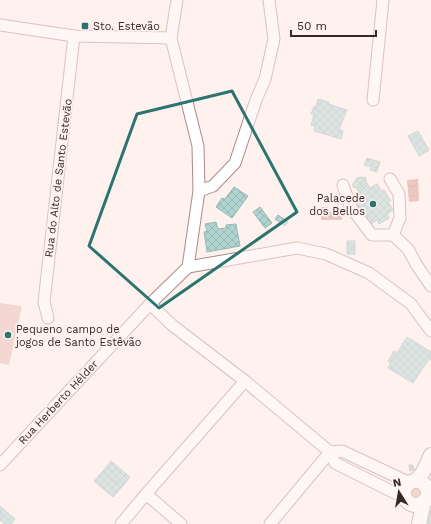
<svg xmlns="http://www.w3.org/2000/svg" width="431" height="524" font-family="'Work Sans',sans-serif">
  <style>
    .grass { fill: #e7b9b2 }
    .water { fill: url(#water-waves) }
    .building { fill: url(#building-cross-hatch); stroke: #96bab6 }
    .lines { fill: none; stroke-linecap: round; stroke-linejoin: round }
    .minor-casing { stroke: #aa8b86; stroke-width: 13 }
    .major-casing { stroke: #aa8b86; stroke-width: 16 }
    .minor { stroke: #fff; stroke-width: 11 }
    .major { stroke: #fff; stroke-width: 14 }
    .marked { fill: none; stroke: #2c756f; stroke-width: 3; stroke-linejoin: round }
    .poi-dot { fill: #2c756f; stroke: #fff1ee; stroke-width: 1.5 }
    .labels { text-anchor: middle; stroke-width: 3.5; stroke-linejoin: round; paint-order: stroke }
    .poi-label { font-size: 11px; fill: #362927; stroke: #fff1ee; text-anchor: start }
    .street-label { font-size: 11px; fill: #362927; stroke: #fff1ee }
  </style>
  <defs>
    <pattern id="water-waves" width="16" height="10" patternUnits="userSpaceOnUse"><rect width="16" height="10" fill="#d7948a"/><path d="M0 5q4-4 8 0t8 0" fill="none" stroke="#af7971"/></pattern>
    <pattern id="building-cross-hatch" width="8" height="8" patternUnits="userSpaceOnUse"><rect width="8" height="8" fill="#b0d5d1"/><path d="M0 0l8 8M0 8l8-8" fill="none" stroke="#98b7b3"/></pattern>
  </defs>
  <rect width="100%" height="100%" fill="#fff1ee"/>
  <g class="grass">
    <polygon points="0,303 22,306 9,365 0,363"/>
    <circle cx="415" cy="494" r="6"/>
  </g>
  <g class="water">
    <polygon points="418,179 419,201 409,202 407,180"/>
    <polygon points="321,207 328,207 328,212 341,212 342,220 321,220"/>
  </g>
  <g class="building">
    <polygon points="318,99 329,102 328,104 347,110 339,129 343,131 341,139 314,131 315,126 311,125 314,115 311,114 314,106 316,107"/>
    <polygon points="418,131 429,150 419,156 408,136"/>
    <polygon points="367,158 380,162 377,172 370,170 371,167 364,165"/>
    <polygon points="361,177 366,178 366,184 359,188 356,188 353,187 353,184 357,178"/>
    <polygon points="367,183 370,188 377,184 382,191 384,190 391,201 388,202 393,210 387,214 389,218 379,224 377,220 370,225 356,207 358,206 354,198 360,194 357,189"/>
    <polygon points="234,187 248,196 232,218 216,207 222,198 225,199"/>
    <polygon points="260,207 272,223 265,228 253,212"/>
    <polygon points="278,215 288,222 285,226 275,219"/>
    <polygon points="216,222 218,229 226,228 226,225 236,224 240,246 207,252 204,232 207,231 205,224"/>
    <rect x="347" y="241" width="8" height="13"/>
    <polygon points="407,337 431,352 431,360 429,359 413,383 388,368 391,362 388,361 394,351 397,353"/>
    <polygon points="111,461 130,477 122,487 103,471"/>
    <polygon points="409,465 413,465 414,470 410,471"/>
    <polygon points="103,471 122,487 113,497 94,481"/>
    <polygon points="0,506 15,519 11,524 5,524 0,520"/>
    <polygon points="431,511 431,524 428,524"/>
  </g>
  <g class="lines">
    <defs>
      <g id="minor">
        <polyline points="0,25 74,36 171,38"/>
        <polyline points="373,100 383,0"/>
        <polyline points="390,179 399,194 400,218 393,235"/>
        <polyline points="343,185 350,206 372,235 393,235 408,249 416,264 431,286"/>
        <polyline points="199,191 213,186 235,163 256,100 265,79 274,39 269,0"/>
        <polyline points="188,267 297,248 326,254 369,273 411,304 431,331"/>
        <polyline points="150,304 172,325 245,381 330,452 335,463 405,498"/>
        <polyline points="48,318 44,302 74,36"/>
        <polyline points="0,465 150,304 188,267 199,191 198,146 171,38 177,0"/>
        <polyline points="146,494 245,381"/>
        <polyline points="121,524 146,494 181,524"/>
        <polyline points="270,524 330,452 342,451 410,483"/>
      </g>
      <g id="major">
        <polyline points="416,481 423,472 431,455"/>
        <circle cx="416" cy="493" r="12"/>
        <polyline points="419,524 424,501"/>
      </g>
    </defs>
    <use href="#minor" class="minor-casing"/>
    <use href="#major" class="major-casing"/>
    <use href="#minor" class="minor"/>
    <use href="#major" class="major"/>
  </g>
  <path d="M0 0H431V524H0ZM232,91L297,212L159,308L89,246L137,114Z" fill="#fff1ee" fill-opacity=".55" fill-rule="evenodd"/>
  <path class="marked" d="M232,91L297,212L159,308L89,246L137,114Z"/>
  <g class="poi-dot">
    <rect x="81" y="22" width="8" height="8" rx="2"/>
    <circle cx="373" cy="204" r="4"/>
    <circle cx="8" cy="335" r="4"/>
  </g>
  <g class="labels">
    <g class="poi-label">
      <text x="93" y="30">Sto. Estevão</text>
      <text x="365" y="202" text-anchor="end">Palacede<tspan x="365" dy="13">dos Bellos</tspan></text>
      <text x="16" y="333">Pequeno campo de<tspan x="16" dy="13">jogos de Santo Estêvão</tspan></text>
    </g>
    <g class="street-label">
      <text transform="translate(58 178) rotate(-83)" y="4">Rua do Alto de Santo Estevão</text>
      <text transform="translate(58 402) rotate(-47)" y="4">Rua Herberto Hélder</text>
    </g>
  </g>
  <g transform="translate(399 492) rotate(349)" stroke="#fff1ee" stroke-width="3" paint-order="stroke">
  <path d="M0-3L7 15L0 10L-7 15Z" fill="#362927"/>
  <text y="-6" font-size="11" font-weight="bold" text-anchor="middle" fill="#362927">N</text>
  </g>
  <path d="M291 30v6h85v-6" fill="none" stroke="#362927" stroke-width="2"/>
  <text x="297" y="30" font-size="12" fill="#362927" stroke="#fff1ee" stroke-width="3" paint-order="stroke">50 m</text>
</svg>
